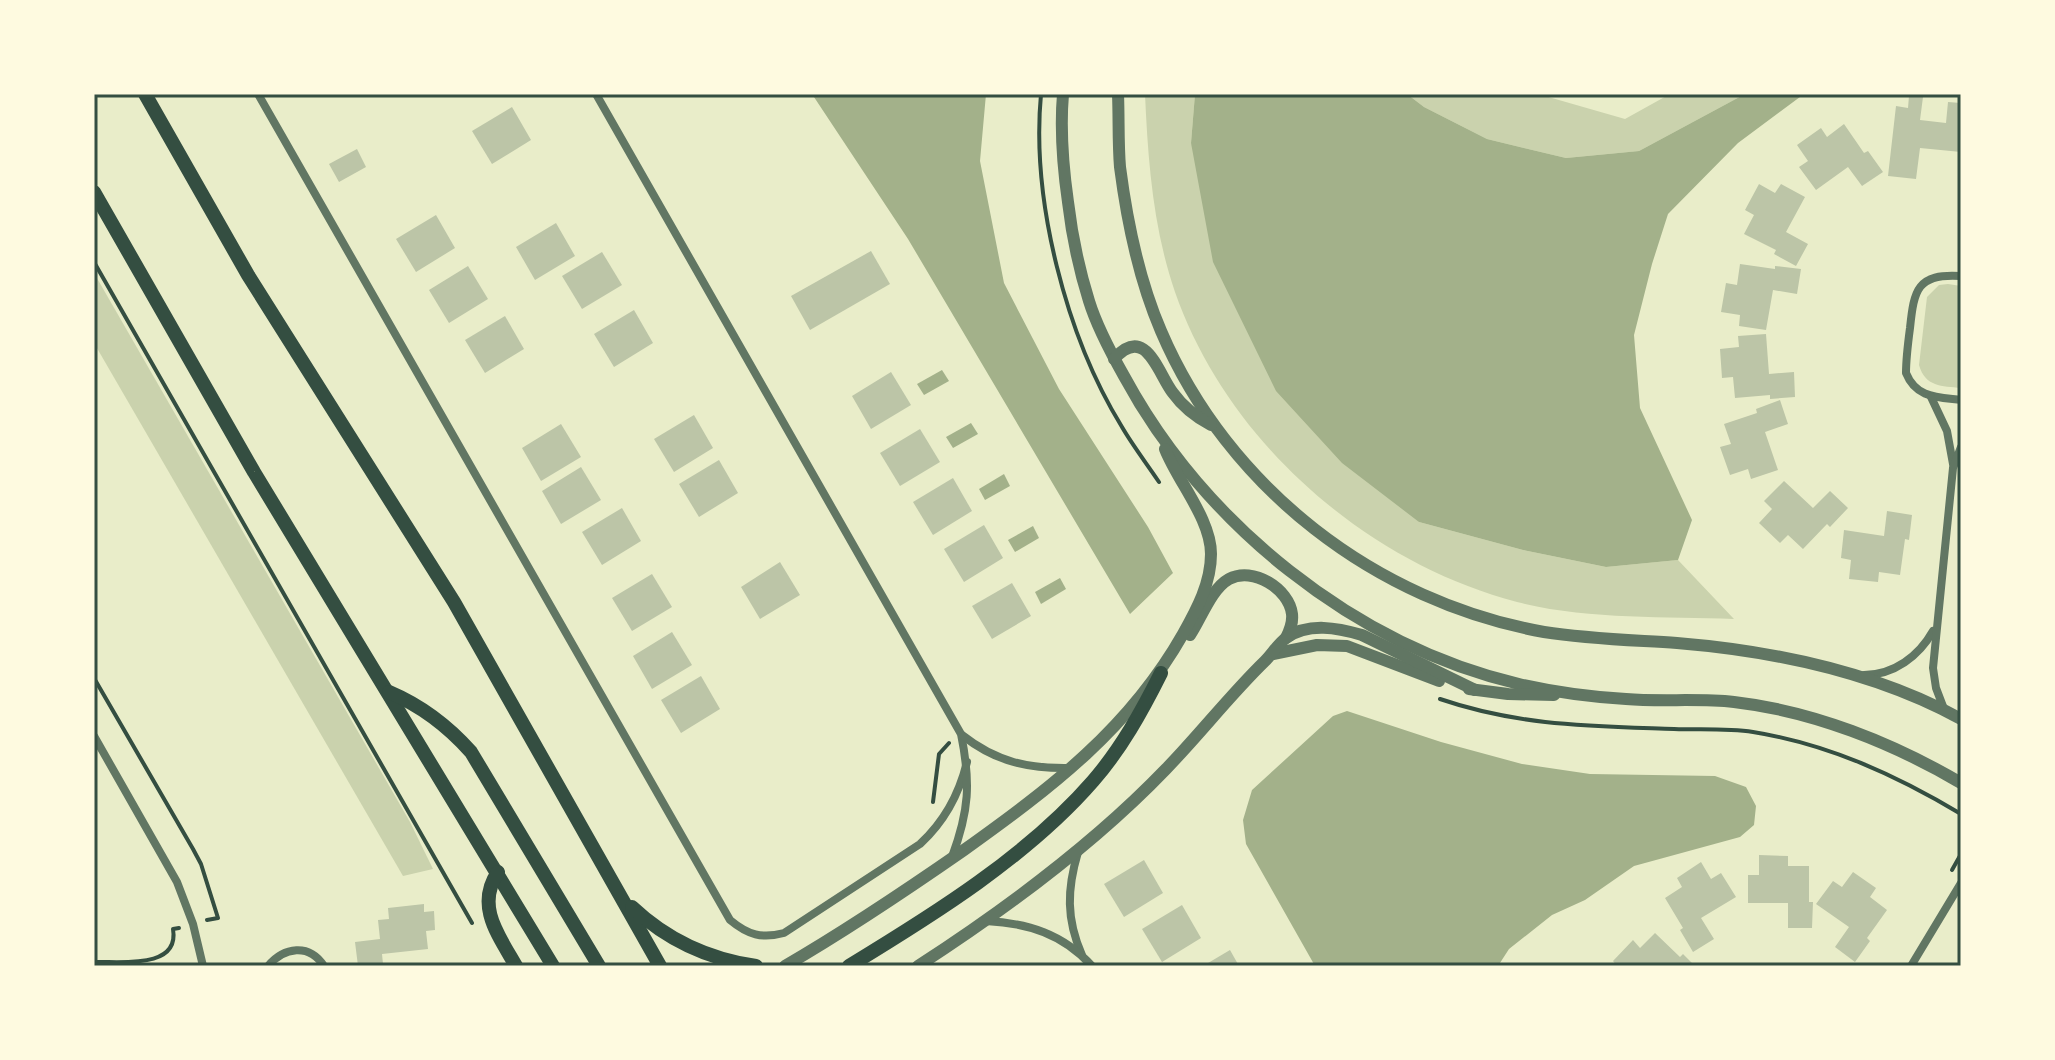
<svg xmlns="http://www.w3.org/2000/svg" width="2055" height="1060" font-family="Raleway,sans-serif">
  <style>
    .green { fill: #cad2ad }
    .water { fill: #a3b18a }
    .building { fill: #bcc5a7 }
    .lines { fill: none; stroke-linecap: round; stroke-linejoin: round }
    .path { stroke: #344e41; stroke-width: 4 }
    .minor { stroke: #617663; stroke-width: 8 }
    .tertiary { stroke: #617663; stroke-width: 12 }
    .secondary { stroke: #344e41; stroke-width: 14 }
    .neatline { fill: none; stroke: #344e41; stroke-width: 3 }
  </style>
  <rect width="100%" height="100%" fill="#e9edc9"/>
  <g class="green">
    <path d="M1145,94H1195L1191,143L1419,522L1523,550L1606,567L1678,560L1734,619C1663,616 1587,620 1517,602C1365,562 1227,441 1175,292C1153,228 1148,161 1145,94Z"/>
    <polygon points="1407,94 1538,94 1625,119 1670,94 1745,94 1639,151 1566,158 1487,139 1424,107"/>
    <polygon points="94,273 410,822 433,869 403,876 94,343"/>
    <path d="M1948,284L1961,286V388C1942,386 1925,387 1919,365L1927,297L1939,285Z"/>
  </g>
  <g class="water">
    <polygon points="812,94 986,94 980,161 1004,283 1059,389 1148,527 1173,573 1130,614 908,239"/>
    <polygon points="1195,94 1407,94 1424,107 1487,139 1566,158 1639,151 1745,94 1804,94 1738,143 1668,214 1652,264 1634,335 1640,408 1692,520 1678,560 1606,567 1523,550 1419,522 1342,463 1276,391 1213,262 1191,143"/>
    <polygon points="942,370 949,381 924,395 917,384"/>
    <polygon points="971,423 978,434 953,448 946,437"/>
    <polygon points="1004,474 1010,486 985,500 979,489"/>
    <polygon points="1033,526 1039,538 1015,552 1008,540"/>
    <polygon points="1060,578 1066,589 1041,604 1035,592"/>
    <polygon points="1347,711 1441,742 1522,764 1590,774 1715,776 1746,787 1756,806 1754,825 1740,837 1634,866 1585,900 1552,915 1509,949 1498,966 1315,966 1246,844 1243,820 1252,790 1333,716"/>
  </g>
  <g class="building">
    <polygon points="1909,96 1923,97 1920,120 1946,123 1948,102 1961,103 1961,152 1920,148 1916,179 1888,176 1896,106 1908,108"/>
    <polygon points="512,107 531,140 492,164 472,131"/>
    <polygon points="1844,124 1864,153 1868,151 1883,172 1862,186 1848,167 1816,190 1799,167 1808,161 1797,145 1821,128 1827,137"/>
    <polygon points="357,149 366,167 339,182 329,164"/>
    <polygon points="1759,184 1775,193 1781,184 1805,197 1786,232 1808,244 1796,266 1774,254 1776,250 1744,234 1754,215 1745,210"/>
    <polygon points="436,215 455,248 416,272 396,239"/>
    <polygon points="556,223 575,256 535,280 516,247"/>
    <polygon points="871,251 890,284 810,330 791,296"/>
    <polygon points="602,252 622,285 582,309 562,276"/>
    <polygon points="1740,264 1775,269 1775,266 1801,269 1797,294 1773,290 1766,330 1739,326 1740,315 1721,312 1726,283 1737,285"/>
    <polygon points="468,266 488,299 449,323 429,290"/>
    <polygon points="634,310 653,343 614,367 594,334"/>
    <polygon points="505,316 524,349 485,373 465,340"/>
    <polygon points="1766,334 1769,374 1794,372 1795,397 1770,399 1770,395 1735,398 1733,377 1722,378 1720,349 1739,347 1738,336"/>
    <polygon points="891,372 911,405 871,429 852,396"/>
    <polygon points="1780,400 1788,424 1765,432 1778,470 1751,479 1748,469 1730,475 1720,447 1731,444 1724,424 1757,413 1756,409"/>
    <polygon points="694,415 713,448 674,472 654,439"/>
    <polygon points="561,424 581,457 541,481 522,448"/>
    <polygon points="920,429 940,462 900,486 880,453"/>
    <polygon points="719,460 738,493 699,517 679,484"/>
    <polygon points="581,467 601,500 561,524 542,491"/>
    <polygon points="953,478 972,511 933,535 913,502"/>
    <polygon points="1784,481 1813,508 1830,491 1848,508 1830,527 1827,524 1803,549 1788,535 1780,543 1759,523 1772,509 1764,501"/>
    <polygon points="622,508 641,541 602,565 582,532"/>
    <polygon points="1887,511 1912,515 1909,540 1905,539 1900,575 1879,572 1878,582 1849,579 1851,560 1841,558 1844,530 1884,536"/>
    <polygon points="984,525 1003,558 964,582 944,549"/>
    <polygon points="780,562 800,595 760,619 741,587"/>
    <polygon points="652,574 672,607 632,631 612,598"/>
    <polygon points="1012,583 1031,616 992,639 972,606"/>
    <polygon points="672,632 692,665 652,689 633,656"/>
    <polygon points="701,676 720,709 681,733 661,700"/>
    <polygon points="1759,855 1788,856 1788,866 1809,866 1809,902 1813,902 1812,928 1788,928 1788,903 1748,903 1748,875 1759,875"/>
    <polygon points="1144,860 1163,893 1124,917 1104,884"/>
    <polygon points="1701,862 1711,879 1721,873 1736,897 1701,918 1714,939 1693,952 1680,930 1683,928 1665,898 1682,887 1677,878"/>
    <polygon points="1853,872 1876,888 1870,897 1887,910 1867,938 1870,941 1855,962 1835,947 1849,927 1816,904 1833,881 1842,887"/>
    <polygon points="424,904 424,912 434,911 435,930 426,931 428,949 382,954 383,964 358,966 355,942 380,939 378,920 389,919 388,908"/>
    <polygon points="1182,905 1201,938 1162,962 1142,929"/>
    <polygon points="1655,933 1680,957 1683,954 1695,966 1617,966 1613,961 1633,940 1640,948"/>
    <polygon points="1230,950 1239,966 1203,966"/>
  </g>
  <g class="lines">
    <g class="path">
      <path d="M1041,94C1031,200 1066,336 1122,427C1133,446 1147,464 1159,482"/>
      <polyline points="94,262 472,923"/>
      <polyline points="94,678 193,849 201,864 218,918 207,920"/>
      <path d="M1440,699C1519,726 1591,726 1674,729C1700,730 1727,728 1753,732C1828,744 1896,775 1961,814"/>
      <polyline points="933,802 939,754 949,743"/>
      <polyline points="1952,870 1961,854"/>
      <path d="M94,962C119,961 180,970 173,929L179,928"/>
    </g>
    <g class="minor">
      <path d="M258,94L730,920C748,935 762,939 784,933L920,844C945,821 959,795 967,762"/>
      <path d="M596,94L961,734C971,783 969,811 952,857"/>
      <path d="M1961,276C1917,273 1914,290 1910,328C1908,343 1906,358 1906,373C1916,398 1937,397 1961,400"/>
      <polyline points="1931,397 1947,431 1953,464"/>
      <path d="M1864,675C1894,675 1919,656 1933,631"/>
      <polyline points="1944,709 1936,688 1933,668 1953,468 1961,447"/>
      <path d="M962,735C996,762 1029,769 1071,768"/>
      <polyline points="94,736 177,882 193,924 203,966"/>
      <path d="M1078,852C1067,889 1066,919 1082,955"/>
      <path d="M986,921C1028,923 1063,934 1092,966"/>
      <path d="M268,966C284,947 309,943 324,966"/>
      <polyline points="1911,966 1961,883"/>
    </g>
    <g class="tertiary">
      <path d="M1063,94C1060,129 1063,167 1068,202C1072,236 1079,269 1089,301C1097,327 1111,353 1124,376C1204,524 1354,645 1519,684C1554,692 1591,697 1626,699C1662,702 1698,698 1734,702C1813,711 1893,743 1961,783"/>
      <path d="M1118,94C1119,118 1118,143 1120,167C1127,221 1139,280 1161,331C1228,488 1376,602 1544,632C1588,639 1632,640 1677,643C1774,651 1875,672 1961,719"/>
      <path d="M1114,359C1146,323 1158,374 1173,393C1183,407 1196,417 1211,425"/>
      <path d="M1190,635C1201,619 1211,589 1229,579C1253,566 1289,589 1292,614C1293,623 1290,630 1286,638"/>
      <polyline points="1273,654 1317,645 1347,646 1439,681"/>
      <polyline points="1469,689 1508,694 1554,695"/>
      <path d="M785,966C847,930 905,891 964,850C1052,787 1129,729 1183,634C1197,609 1211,583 1211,554C1211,519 1178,482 1165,449"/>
      <path d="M918,966C1006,909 1093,845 1166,769C1200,734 1230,695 1265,661C1272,654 1278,644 1286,638C1309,622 1338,628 1362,635L1475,690"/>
    </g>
    <g class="secondary">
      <polyline points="145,94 248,275 454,602 660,966"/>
      <polyline points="94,192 254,472 553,966"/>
      <path d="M389,692C422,706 447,725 471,752L599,966"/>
      <path d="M498,872C475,906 499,936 516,966"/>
      <path d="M632,907C668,941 708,959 756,966"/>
      <path d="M849,966C933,915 1028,856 1093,781C1121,749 1142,711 1161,673"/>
    </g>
  </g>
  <rect width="2055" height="1060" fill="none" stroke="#fefae0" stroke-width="192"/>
  <rect x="96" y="96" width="1863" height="868" class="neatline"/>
</svg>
